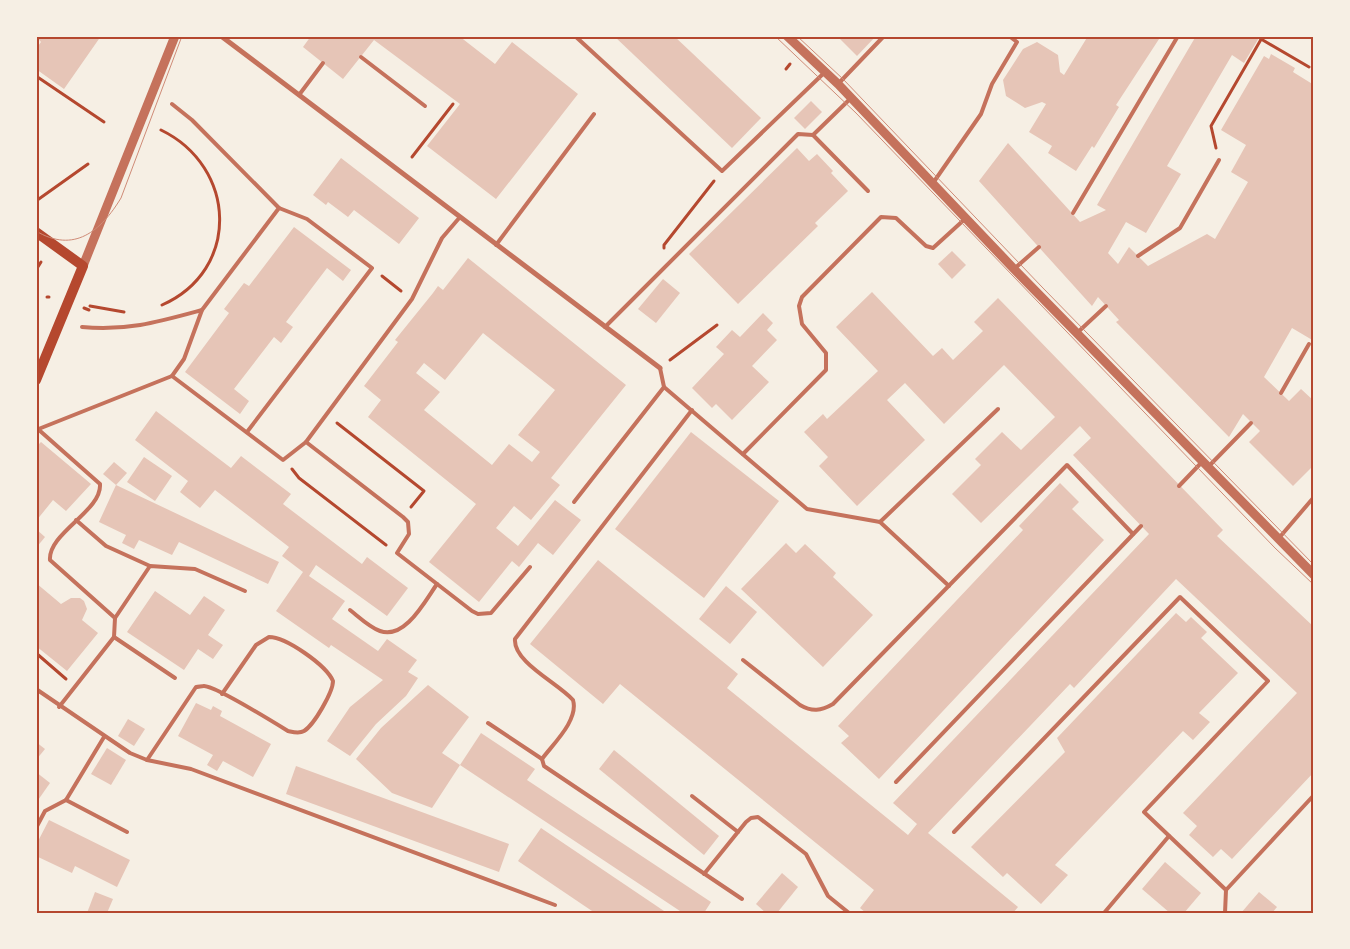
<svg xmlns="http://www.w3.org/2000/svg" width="1350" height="949" font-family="Manrope,sans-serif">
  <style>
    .building { fill: #e6c5b7; fill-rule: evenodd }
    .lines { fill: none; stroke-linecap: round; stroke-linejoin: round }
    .path { stroke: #b5482f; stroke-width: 3 }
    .service { stroke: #c5725c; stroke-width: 4 }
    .minor { stroke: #c5725c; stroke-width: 5 }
    .tertiary { stroke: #c5725c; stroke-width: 9 }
    .secondary { stroke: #b5482f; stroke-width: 10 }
    .tram { stroke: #cf8b77; stroke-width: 1 }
    .neatline { fill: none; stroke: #b5482f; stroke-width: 2 }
  </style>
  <rect width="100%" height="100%" fill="#f6efe4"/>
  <g class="building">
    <polygon points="36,36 101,36 64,89 36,69 36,49 41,42"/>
    <polygon points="311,36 459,36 495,64 512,42 578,94 496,199 427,146 460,104 374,40 343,79 303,47"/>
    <polygon points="614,36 674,36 761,118 732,148"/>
    <polygon points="837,36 876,36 857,56"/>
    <polygon points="1088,36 1161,36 1116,105 1119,107 1094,148 1092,146 1076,171 1048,153 1052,146 1029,132 1046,104 1042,102 1025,108 1006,96 1003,80 1023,49 1037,42 1058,55 1060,72 1064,75"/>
    <polygon points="1196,36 1260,36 1244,63 1232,55 1167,166 1181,174 1146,233 1126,222 1108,253 1118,264 1129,247 1148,266 1207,234 1215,239 1248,182 1231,172 1246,145 1221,130 1264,56 1269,59 1271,54 1295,68 1293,72 1314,85 1314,341 1292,328 1264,377 1289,401 1301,389 1314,401 1314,465 1293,486 1249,442 1260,431 1243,414 1229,437 1116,322 1119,320 1098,297 1092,306 979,181 1008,143 1080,222 1106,210 1097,205"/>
    <polygon points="811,101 822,112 805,129 794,118"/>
    <polygon points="797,148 809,161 817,154 833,171 831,173 848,191 815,223 818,226 738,304 689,254"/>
    <polygon points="341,158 419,218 399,244 354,210 348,217 328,202 326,205 313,195"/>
    <polygon points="294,227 351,270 343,281 327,268 286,322 293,327 281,343 274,337 234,389 249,401 240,414 185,372 229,313 224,309 244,283 249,286"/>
    <polygon points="952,251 966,265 952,279 938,264"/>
    <path d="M468,258L626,385L551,478L560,485L531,520L514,506L496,528L518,546L555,500L581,520L553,555L538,543L519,567L512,561L479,602L429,562L476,504L368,417L381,400L364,386L398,342L395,340L433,293L438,286L443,290ZM483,333L555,390L518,435L540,452L532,462L509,444L492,465L424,410L440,392L416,373L424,363L445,380Z"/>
    <polygon points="663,279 680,293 656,323 638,309"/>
    <polygon points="872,292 933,356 942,348 953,360 983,331 974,322 998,298 1223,530 1217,536 1314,627 1314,772 1232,859 1221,849 1213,857 1189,835 1197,826 1183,813 1297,693 1176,579 1074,688 1070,684 928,833 1018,907 1013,913 866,913 860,908 874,890 620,684 603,704 530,644 598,560 738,674 727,688 908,835 917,824 893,803 1149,534 1073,455 1091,438 1080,426 981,523 952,494 981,465 975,459 1002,432 1021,450 1055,417 1004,365 944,424 905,383 887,400 925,440 857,506 819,466 828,457 804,432 823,414 827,419 878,371 836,327"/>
    <polygon points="763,313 773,323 767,330 777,340 752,366 769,382 732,420 716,404 712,408 692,388 724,354 716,347 732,330 740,337"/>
    <polygon points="156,411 231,468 241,456 291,494 283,504 362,564 367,557 408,588 387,616 316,565 309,576 345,601 332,619 378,651 387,639 417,660 408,672 418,678 406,696 376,724 350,756 327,741 350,707 383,680 331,645 329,648 276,611 303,572 282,556 289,547 215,490 200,508 180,492 188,481 135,440"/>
    <polygon points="691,432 779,501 704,598 615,529"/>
    <polygon points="41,442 91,484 66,511 53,500 36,521 36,447"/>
    <polygon points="144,457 172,476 155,501 127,482"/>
    <polygon points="114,462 127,473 116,485 103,474"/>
    <polygon points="1060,483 1079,502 1072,509 1104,540 879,779 841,743 849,736 838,726 1023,530 1019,526"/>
    <polygon points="116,485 279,562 268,584 179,542 172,555 139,540 134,549 122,543 126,535 99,522"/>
    <polygon points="36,529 45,537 36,548"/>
    <polygon points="786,543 796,553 805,544 836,573 833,577 873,615 823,667 741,589"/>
    <polygon points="36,583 61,604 71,598 80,598 84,601 87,609 82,620 98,633 67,671 36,646"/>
    <polygon points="726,586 757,612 730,644 699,619"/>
    <polygon points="155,591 190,615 204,596 225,610 208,635 223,645 213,659 198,649 184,670 127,632"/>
    <polygon points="1176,613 1186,622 1191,617 1207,632 1201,638 1238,673 1199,713 1210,722 1193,740 1183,731 1055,865 1068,875 1041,904 1007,873 1003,877 971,847 1065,752 1057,738"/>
    <polygon points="428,685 469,717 442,753 460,765 432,808 392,793 356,759 381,728"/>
    <polygon points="196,703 211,710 213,706 222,711 220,716 271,744 253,777 223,761 217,771 207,765 213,755 178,736"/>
    <polygon points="128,719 145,729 134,746 118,736"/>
    <polygon points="481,733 535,769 527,780 711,902 704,913 683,913 460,765"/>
    <polygon points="36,742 45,749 36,760"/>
    <polygon points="107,748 126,760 111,785 91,774"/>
    <polygon points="614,750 719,836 704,855 599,769"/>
    <polygon points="296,766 509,844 499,872 286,794"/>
    <polygon points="36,772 50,783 36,803"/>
    <polygon points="49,820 130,860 117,887 75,866 72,873 36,856 36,845"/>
    <polygon points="541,828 667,913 595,913 518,861"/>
    <polygon points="1165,862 1201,893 1184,913 1170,913 1142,889"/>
    <polygon points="782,873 798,887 777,913 766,913 756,904"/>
    <polygon points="95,892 113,899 107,913 87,913"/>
    <polygon points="1259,892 1277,907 1272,913 1241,913"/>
  </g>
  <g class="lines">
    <g class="path">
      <polyline points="1261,39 1309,67"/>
      <polyline points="786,69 790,64"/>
      <polyline points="36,76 104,122"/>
      <path d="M161,130C237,167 241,270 162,305"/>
      <polyline points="1216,148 1211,126 1263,36"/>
      <polyline points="412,157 453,104"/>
      <polyline points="36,201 88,164"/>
      <polyline points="664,248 664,245 714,181"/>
      <polyline points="36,270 41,262"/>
      <polyline points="382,276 401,291"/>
      <polyline points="47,297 49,297"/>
      <polyline points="90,306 124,312"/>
      <polyline points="84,308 89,310"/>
      <polyline points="670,360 717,325"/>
      <polyline points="337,423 424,491 411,507"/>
      <polyline points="292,469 299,478 386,545"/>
      <polyline points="36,653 66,679"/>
    </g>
    <g class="service">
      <polyline points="575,36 722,171 825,72"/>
      <polyline points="361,57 425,106"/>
      <polyline points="838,84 884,36"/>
      <polyline points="299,95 323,63"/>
      <polyline points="813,135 868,191"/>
      <polyline points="933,183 981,114 992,84 1017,42 1009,36"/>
      <polyline points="1073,213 1178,36"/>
      <polyline points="496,245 594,114"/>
      <polyline points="1138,256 1180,228 1219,160"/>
      <polyline points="1014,269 1039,247"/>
      <path d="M82,327C128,331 158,322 202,310"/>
      <polyline points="605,327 798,134 813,135 851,98"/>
      <polyline points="1077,333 1106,306"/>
      <polyline points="172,376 184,359 202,310 279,208 192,120 172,104"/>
      <polyline points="664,387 807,509 880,522 998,409"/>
      <polyline points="1281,393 1309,344"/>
      <polyline points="36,430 172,376 283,460 306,442 403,517 408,522 409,534 397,553 472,611 478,614 491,613 530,567"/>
      <path d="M39,430L100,484C102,511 48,533 50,560L115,618"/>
      <polyline points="247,432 372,268 307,219 279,208"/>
      <polyline points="306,442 412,299 442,238 460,217"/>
      <polyline points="743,454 826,370 826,353 802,324 799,306 802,297 881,217 896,218 926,246 933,248 966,218"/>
      <polyline points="1209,466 1251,423"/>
      <polyline points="1179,486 1202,462"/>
      <polyline points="574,502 664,387 660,368"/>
      <polyline points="76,520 106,546 150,566"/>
      <polyline points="880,522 949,586"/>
      <polyline points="1279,538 1314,497"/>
      <path d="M350,610C359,617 369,627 380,631C405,640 425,601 437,584"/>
      <polyline points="114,637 175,678"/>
      <path d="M743,660L800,705C812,712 821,711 833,704L1067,465L1133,534"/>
      <polyline points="36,689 130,753 147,760 191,769 555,905"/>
      <polyline points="59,707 114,637 115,618 150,566 195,569 245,591"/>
      <path d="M488,723L542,759C553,744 579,720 573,700C558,683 513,662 515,639L692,410"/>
      <polyline points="104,737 66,800 127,832"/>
      <polyline points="542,759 544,766 742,899"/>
      <path d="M147,760L196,687C198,687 202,686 204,686C215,686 275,723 288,731C293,732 299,734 304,731C314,725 333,692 333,681C326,665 286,637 269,637L256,645L222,694"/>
      <polyline points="896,782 1141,526"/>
      <polyline points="692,796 738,832"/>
      <polyline points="36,828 45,811 66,800"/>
      <polyline points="954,832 1180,597 1268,681 1144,812 1226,890"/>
      <polyline points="704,874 746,822 751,818 758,817 806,854 828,896 849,913"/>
      <polyline points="1104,913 1169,836"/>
      <polyline points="1225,913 1226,890 1314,795"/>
    </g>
    <polyline class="minor" points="221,36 660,368"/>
    <g class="tertiary">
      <polyline points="787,36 838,84 1014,269 1314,575"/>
      <polyline points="83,266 175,36"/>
    </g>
    <polyline class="secondary" points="36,232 83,266 36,380"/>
    <g class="tram">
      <polyline points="775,36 856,113 1275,548 1314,585"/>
      <polyline points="797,36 843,79 1042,287 1314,565"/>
      <path d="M36,231C74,254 101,231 121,198L182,36"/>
    </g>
  </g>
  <rect width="1350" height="949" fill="none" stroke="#f6efe4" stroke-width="75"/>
  <rect x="38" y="38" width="1274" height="874" class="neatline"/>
</svg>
